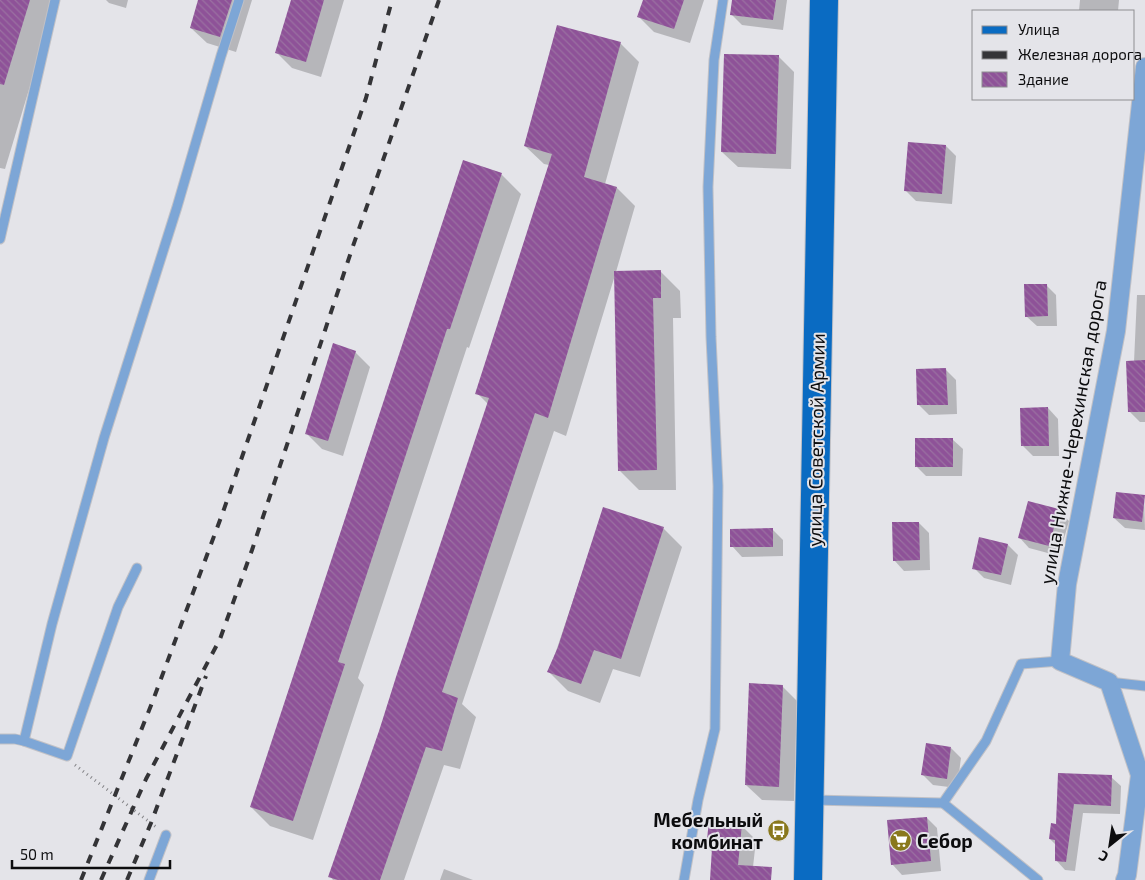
<svg xmlns="http://www.w3.org/2000/svg" width="1145" height="880" font-family="'Exo 2',sans-serif">
  <style>
    .shadow { fill: #0003 }
    .building { fill: url(#building-back-hatch) }
    .lines { fill: none; stroke-linecap: round; stroke-linejoin: round }
    .lane-casing { stroke: #c1c1c6; stroke-width: 11 }
    .street-casing { stroke: #c1c1c6; stroke-width: 20 }
    .primary-casing { stroke: #c1c1c6; stroke-width: 30 }
    .path { stroke: #848488; stroke-width: 3; stroke-dasharray: 1 4; stroke-linecap: butt }
    .lane { stroke: #7da6d6; stroke-width: 9 }
    .street { stroke: #7da6d6; stroke-width: 18 }
    .primary { stroke: #0a6bc2; stroke-width: 28 }
    .rail { stroke: #343437; stroke-width: 4; stroke-dasharray: 9 9; stroke-linecap: butt }
    .labels { text-anchor: middle; stroke-width: 4; stroke-linejoin: round; paint-order: stroke }
    .street-label { font-size: 19px; fill: #0c0c0e; stroke: #e4e4e9 }
    .poi-label { font-size: 19px; font-weight: bold; fill: #0c0c0e; stroke: #e4e4e9; text-anchor: end }
  </style>
  <defs>
    <pattern id="building-back-hatch" width="6" height="6" patternUnits="userSpaceOnUse" patternTransform="scale(1.25)"><rect width="6" height="6" fill="#8e5298"/><path d="M-1 5l2 2M0 0l6 6M5-1l2 2" fill="none" stroke="#9a70a1"/></pattern>
  </defs>
  <rect width="100%" height="100%" fill="#e4e4e9"/>
  <g class="shadow">
    <polygon points="0,0 56,0 5,169 0,168"/>
    <polygon points="106,0 128,0 126,8 109,3"/>
    <polygon points="200,0 252,0 236,52 207,43 191,28"/>
    <polygon points="292,0 344,0 321,77 292,68 277,53"/>
    <polygon points="644,0 704,0 690,43 654,32 639,17"/>
    <polygon points="733,0 787,0 783,30 742,25 732,15"/>
    <polygon points="1080,0 1119,0 1118,11 1079,11"/>
    <polygon points="620,43 639,62 605,184 617,188 635,206 616,272 660,271 680,291 681,318 673,318 676,490 639,490 619,470 615,275 566,436 554,431 462,704 476,717 460,769 444,765 404,880 333,880 330,876 380,731 488,404 477,393 549,165 544,164 525,146"/>
    <polygon points="779,57 794,72 791,169 738,167 722,152"/>
    <polygon points="946,146 956,156 952,204 916,201 905,190"/>
    <polygon points="464,162 502,175 521,194 469,348 467,347 358,678 364,685 313,840 270,826 251,807"/>
    <polygon points="1046,285 1056,295 1057,326 1037,326 1026,316"/>
    <polygon points="1137,295 1145,295 1145,422 1140,422 1130,412 1134,362"/>
    <polygon points="355,352 370,367 343,456 322,449 307,434"/>
    <polygon points="946,370 956,380 957,414 929,415 919,405"/>
    <polygon points="1048,408 1058,419 1059,456 1033,456 1023,446"/>
    <polygon points="952,439 963,449 962,476 926,476 916,466"/>
    <polygon points="1144,496 1145,530 1125,528 1114,518"/>
    <polygon points="604,508 663,528 682,547 640,677 613,669 600,703 568,691 549,672"/>
    <polygon points="1058,510 1069,521 1059,556 1029,548 1019,537"/>
    <polygon points="919,523 929,533 930,570 904,571 894,560"/>
    <polygon points="772,529 783,540 783,556 742,557 732,546"/>
    <polygon points="980,539 1008,545 1018,555 1011,585 984,578 974,568"/>
    <polygon points="782,686 797,701 794,801 762,800 746,785"/>
    <polygon points="951,748 961,758 957,788 933,785 923,775"/>
    <polygon points="1059,775 1111,777 1121,786 1120,814 1083,813 1075,871 1065,870 1056,860 1056,845 1050,839 1057,826"/>
    <polygon points="927,818 937,828 941,871 902,875 892,864"/>
    <polygon points="741,825 756,840 753,867 766,880 711,880 713,853 707,847"/>
    <polygon points="444,869 473,880 440,880"/>
  </g>
  <g class="building">
    <polygon points="0,0 30,0 4,85 0,84"/>
    <polygon points="198,0 232,0 220,37 190,28"/>
    <polygon points="291,0 324,0 306,62 275,53"/>
    <polygon points="643,0 684,0 674,29 637,17"/>
    <polygon points="732,0 776,0 773,20 730,15"/>
    <polygon points="557,25 621,42 584,177 617,187 548,418 535,413 442,692 458,698 442,751 426,747 380,880 338,880 328,877 379,731 396,677 489,398 475,394 552,154 524,146"/>
    <polygon points="724,54 779,55 776,154 721,152"/>
    <polygon points="908,142 946,145 942,194 904,191"/>
    <polygon points="463,160 502,173 450,329 447,329 338,662 345,664 293,821 250,807"/>
    <polygon points="661,270 661,298 653,298 657,470 618,471 614,271"/>
    <polygon points="1024,284 1047,284 1048,316 1025,317"/>
    <polygon points="333,343 356,351 328,441 305,434"/>
    <polygon points="1145,360 1145,412 1128,412 1126,361"/>
    <polygon points="946,368 948,405 917,405 916,369"/>
    <polygon points="1048,407 1049,446 1021,446 1020,408"/>
    <rect x="915" y="438" width="38" height="29"/>
    <polygon points="1116,492 1145,495 1142,522 1113,518"/>
    <polygon points="1028,501 1059,509 1049,546 1018,538"/>
    <polygon points="603,507 664,527 621,659 594,650 581,684 547,672 558,647"/>
    <polygon points="892,522 919,522 920,560 893,561"/>
    <polygon points="773,528 773,547 730,547 730,529"/>
    <polygon points="979,537 1008,544 1001,575 972,569"/>
    <polygon points="749,683 783,685 779,787 745,785"/>
    <polygon points="926,743 951,747 947,779 921,775"/>
    <polygon points="1058,773 1112,775 1111,806 1074,804 1066,862 1055,861 1055,840 1049,839 1051,823 1056,824"/>
    <polygon points="927,817 931,861 891,865 887,820"/>
    <polygon points="709,821 742,824 738,865 772,867 771,880 710,880 712,848 706,848"/>
  </g>
  <g class="lines">
    <defs>
      <g id="lane">
        <polyline points="0,239 55,0"/>
        <polyline points="1109,682 1145,686"/>
        <polyline points="0,739 15,739 24,741 52,624 104,438 177,207 221,56 239,0"/>
        <polyline points="24,741 67,756 118,607 137,568"/>
        <polyline points="812,800 943,803 986,741 1021,664 1060,661"/>
        <polyline points="943,803 1038,880"/>
        <polyline points="149,880 166,835"/>
        <polyline points="684,880 698,800 715,729 718,486 711,337 708,187 714,60 723,0"/>
      </g>
      <polyline id="street" points="1125,880 1127,875 1140,775 1109,682 1060,661 1067,584 1116,331 1145,67"/>
      <polyline id="primary" points="808,880 824,0"/>
    </defs>
    <use href="#lane" class="lane-casing"/>
    <use href="#street" class="street-casing"/>
    <use href="#primary" class="primary-casing"/>
    <polyline class="path" points="75,765 156,827"/>
    <use href="#lane" class="lane"/>
    <use href="#street" class="street"/>
    <use href="#primary" class="primary"/>
    <g class="rail">
      <polyline points="81,880 152,703 223,512 366,98 392,0"/>
      <polyline points="101,880 146,779 220,639 252,550 353,246 439,0"/>
      <polyline points="127,880 151,823 206,676"/>
    </g>
  </g>
  <defs>
    <symbol id="bus-disc" viewBox="-11 -11 22 22"><circle r="9.5" fill="#89781d" stroke="#e4e4e9"/><path d="M-5-6H5V4H4V6H2V4H-2V6H-4V4H-5ZM-3.5-4V0h7V-4ZM-3.5 1.2v1.5H-2V1.2ZM2 1.2v1.5H3.5V1.2Z" fill="#fff"/></symbol>
    <symbol id="supermarket-disc" viewBox="-11 -11 22 22"><circle r="9.5" fill="#89781d" stroke="#e4e4e9"/><path d="M-6-5.5h2.5l.6 2H6L4.5 2H-2.5L-4.4-4H-6ZM-1.5 3.2a1.3 1.3 0 1 0 .1 0ZM3 3.2a1.3 1.3 0 1 0 .1 0Z" fill="#fff"/></symbol>
  </defs>
  <g fill-rule="evenodd">
    <use href="#bus-disc" x="766" y="818" width="25" height="25"/>
    <use href="#supermarket-disc" x="888" y="828" width="25" height="25"/>
  </g>
  <g class="labels">
    <g class="street-label">
      <text transform="translate(1073 432) rotate(-80)" y="7">улица Нижне-Черехинская дорога</text>
      <text transform="translate(816 440) rotate(-89)" y="7">улица Советской Армии</text>
    </g>
    <g class="poi-label">
      <text x="763" y="827">Мебельный<tspan x="763" dy="22">комбинат</tspan></text>
      <text x="917" y="848" text-anchor="start">Себор</text>
    </g>
  </g>
  <rect x="972" y="10" width="162" height="90" fill="#e4e4e9" stroke="#8e8e91"/>
  <rect x="982" y="26" width="25" height="8" fill="#0a6bc2" stroke="#8e8e91"/>
  <text x="1018" y="35" font-size="15" fill="#0c0c0e">Улица</text>
  <rect x="982" y="51" width="25" height="8" fill="#343437" stroke="#8e8e91"/>
  <text x="1018" y="60" font-size="15" fill="#0c0c0e">Железная дорога</text>
  <rect x="982" y="72" width="25" height="15" fill="url(#building-back-hatch)" stroke="#8e8e91"/>
  <text x="1018" y="85" font-size="15" fill="#0c0c0e">Здание</text>
  <g transform="translate(1110 845) rotate(210)" stroke="#e4e4e9" stroke-width="4" paint-order="stroke">
  <path d="M0-4L9 19L0 12L-9 19Z" fill="#0c0c0e"/>
  <text y="-8" font-size="14" font-weight="bold" text-anchor="middle" fill="#0c0c0e">С</text>
  </g>
  <path d="M12 860v8h158v-8" fill="none" stroke="#0c0c0e" stroke-width="2.5"/>
  <text x="20" y="860" font-size="15" fill="#0c0c0e" stroke="#e4e4e9" stroke-width="4" paint-order="stroke">50 m</text>
</svg>
